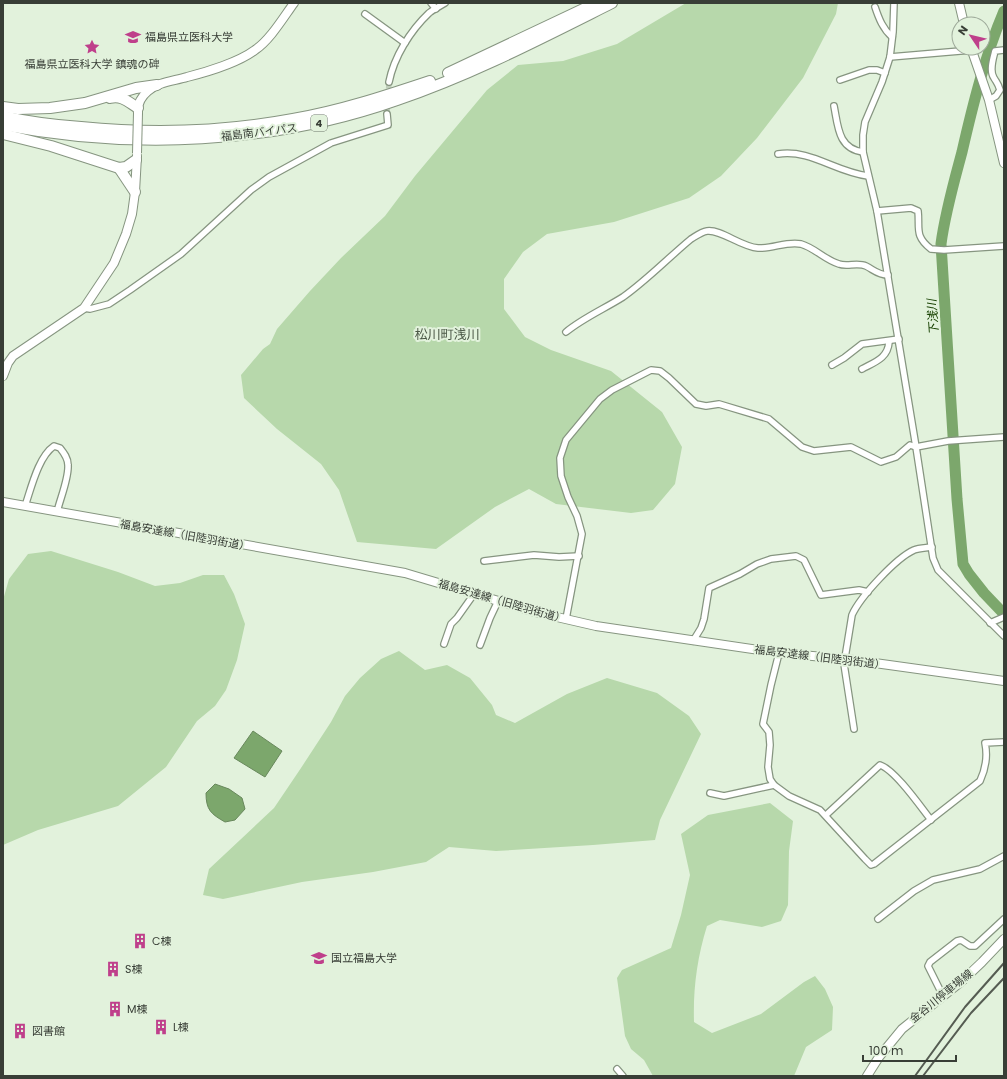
<svg xmlns="http://www.w3.org/2000/svg" width="1007" height="1079" font-family="Poppins,'Noto Sans JP',sans-serif">
  <style>
    .green { fill: #b7d8ab }
    .water { fill: #7ca76c; stroke: #68885c }
    .lines { fill: none; stroke-linecap: round; stroke-linejoin: round }
    .river { stroke: #7ca76c; stroke-width: 11 }
    .street-tunnel { stroke: #c0cebb; stroke-width: 5.5; stroke-dasharray: 5.5 3; stroke-linecap: butt }
    .street-casing { stroke: #869580; stroke-width: 8 }
    .secondary-casing { stroke: #869580; stroke-width: 10 }
    .highway-casing { stroke: #869580; stroke-width: 12 }
    .street { stroke: #fff; stroke-width: 5.5 }
    .secondary { stroke: #fff; stroke-width: 8 }
    .highway { stroke: #fff; stroke-width: 10 }
    .rail { stroke: #555c52; stroke-width: 2 }
    .secondary-bridge-casing { stroke: #869580; stroke-width: 10; stroke-linecap: butt }
    .secondary-bridge { stroke: #fff; stroke-width: 8 }
    .labels { text-anchor: middle; stroke-width: 4; stroke-linejoin: round; paint-order: stroke }
    .shield { fill: #e2f2dc; stroke: #6b7468; stroke-width: 1 }
    .shield-label { font-size: 10px; font-weight: bold; fill: #383e36 }
    .poi-label { font-size: 11px; fill: #383e36; stroke: #e2f2dc; text-anchor: start }
    .street-label { font-size: 11px; fill: #383e36; stroke: #e2f2dc }
    .water-label { font-size: 12px; font-style: italic; fill: #174101; stroke: #e2f2dc }
    .quarter-label { font-size: 13px; fill: #4c5947; stroke: #e2f2dc }
  </style>
  <rect width="100%" height="100%" fill="#e2f2dc"/>
  <g class="green">
    <polygon points="686,3 838,3 836,14 803,78 757,138 721,176 689,198 614,222 547,234 523,252 504,279 504,309 525,337 551,350 611,371 662,412 682,447 675,484 653,510 631,513 556,504 529,489 495,507 436,549 357,542 339,490 321,464 277,429 244,398 241,375 263,349 270,344 277,329 310,291 341,258 385,216 415,176 487,90 518,65 563,61 617,44"/>
    <polygon points="51,551 118,572 155,586 180,583 203,575 224,575 234,594 245,624 237,660 226,690 215,706 197,721 166,767 118,806 38,830 3,845 3,600 9,579 28,554"/>
    <polygon points="399,651 425,670 447,665 470,678 492,705 496,715 515,723 567,694 607,678 657,693 689,716 701,734 660,820 655,840 593,845 496,851 449,847 426,862 373,872 302,882 223,899 203,895 209,869 274,808 301,768 331,722 345,696 360,678 381,659"/>
    <path d="M770,803L793,821L789,851L788,905L781,921L762,927L720,920L707,926C697,958 693,989 694,1022L712,1033L761,1014L804,982L815,976L825,989L833,1007L832,1030L806,1047L794,1076H653L644,1060L631,1049L625,1036L617,978L622,970L671,948L681,915L690,875L681,834L708,815Z"/>
  </g>
  <g class="water">
    <polygon points="253,731 282,751 265,777 234,758"/>
    <path d="M215,784L229,789L242,798L245,809L235,820L225,822C211,814 206,810 206,793Z"/>
  </g>
  <g class="lines">
    <path class="river" d="M1004,11C985,56 973,104 962,152C954,182 945,213 941,244L957,499L963,564L969,574L984,593L1004,614"/>
    <polyline class="street-tunnel" points="387,114 389,82"/>
    <defs>
      <g id="street">
        <polyline points="431,3 436,9"/>
        <polyline points="894,3 893,32 890,57 882,82 865,122 863,135 863,152 877,211 916,447 933,558 938,570 1004,636"/>
        <path d="M875,7C879,19 883,29 892,37"/>
        <polyline points="365,14 405,43"/>
        <polyline points="890,57 972,50"/>
        <polyline points="840,80 869,70 877,70 885,73"/>
        <path d="M389,82C394,57 410,31 429,13C434,9 440,6 445,3"/>
        <path d="M989,100L996,96L1000,90C998,83 997,83 994,78C989,71 993,59 995,51L1004,50"/>
        <path d="M834,106C838,126 838,149 863,152"/>
        <path d="M778,154C811,149 835,172 868,176"/>
        <path d="M877,211L911,208L918,211C920,228 914,236 931,249L944,250L1004,246"/>
        <polyline points="84,308 90,309 109,304 130,290 181,254 251,190 269,177 331,143 388,125 387,114"/>
        <path d="M566,332C583,318 604,309 623,297C647,280 668,258 691,239C696,236 701,232 707,231C721,229 741,247 758,248C773,249 786,241 801,244C815,248 825,260 839,264C847,267 858,262 866,266C874,270 878,275 888,275"/>
        <polyline points="832,365 844,358 862,344 899,339"/>
        <path d="M862,369C875,362 888,358 889,342"/>
        <path d="M25,506C31,489 38,457 54,446L60,448C64,453 68,458 68,465C69,478 60,499 57,512"/>
        <polyline points="484,561 534,555 559,557 579,556"/>
        <polyline points="566,619 582,534 577,516 568,497 561,476 560,458 566,440 600,399 612,390 651,370 660,371 669,378 696,404 706,406 719,404 769,419 802,447 814,451 851,447 881,462 896,457 910,445 916,447 948,441 1004,437"/>
        <polyline points="990,623 1004,617"/>
        <polyline points="693,641 701,628 704,619 709,588 740,574 757,564 771,559 796,556 804,560 821,595 859,590 868,592"/>
        <polyline points="444,644 451,624 457,618 474,594"/>
        <polyline points="480,645 490,618 498,601"/>
        <path d="M779,653L771,685L763,724L769,732L770,745L768,767L770,779L774,785L789,796L820,810L865,859L871,865L874,864L980,781C986,768 988,757 985,743L1004,742"/>
        <path d="M854,729L844,664L852,615C860,597 896,558 914,550C919,548 926,548 932,547"/>
        <polyline points="710,793 724,796 774,785"/>
        <path d="M826,815L880,765C895,770 920,806 931,820"/>
        <polyline points="878,919 914,891 933,880 980,869 1004,856"/>
        <polyline points="943,996 928,966 930,962 957,941 961,940 970,946 975,946 1004,919"/>
        <polyline points="617,1069 623,1076"/>
      </g>
      <g id="secondary">
        <polyline points="959,3 964,24"/>
        <polyline points="971,48 989,100 1004,163"/>
        <path d="M138,113C137,104 141,97 148,91C158,82 174,81 187,77C207,72 239,62 255,50C270,40 283,18 294,3"/>
        <polyline points="3,376 8,363 13,356 84,308 114,263 126,234 132,214 135,192 137,156"/>
        <polyline points="3,502 405,573 535,612 596,626 779,653 846,659 1004,681"/>
        <polyline points="867,1076 879,1057 902,1029 962,981 982,962 1004,939"/>
      </g>
      <g id="highway">
        <polyline points="448,73 596,3"/>
        <path d="M110,98C122,95 128,102 138,108"/>
        <polyline points="3,107 18,109 50,108 85,103 136,88 157,85"/>
        <path d="M3,116C29,122 55,125 81,127C151,134 223,132 293,119C340,111 385,96 430,81"/>
        <path d="M3,125C133,150 272,144 397,100C471,75 542,38 612,3"/>
        <polyline points="3,134 51,146 119,168 126,167 136,160"/>
        <polyline points="119,168 135,192"/>
      </g>
    </defs>
    <use href="#street" class="street-casing"/>
    <use href="#secondary" class="secondary-casing"/>
    <use href="#highway" class="highway-casing"/>
    <use href="#street" class="street"/>
    <use href="#secondary" class="secondary"/>
    <use href="#highway" class="highway"/>
    <g class="rail">
      <polyline points="915,1076 965,1007 1004,963"/>
      <polyline points="923,1076 971,1013 1004,978"/>
    </g>
    <defs>
      <polyline id="secondary-bridge" points="137,153 138,113"/>
    </defs>
    <use href="#secondary-bridge" class="secondary-bridge-casing"/>
    <use href="#secondary-bridge" class="secondary-bridge"/>
  </g>
  <defs>
    <symbol id="university-bare" viewBox="-9 -9 18 18"><path d="M0-5L7-2L0 1L-7-2ZM-4 1L0 2.5L4 1V4Q0 6-4 4Z" fill="#bf3f8b" stroke="#e2f2dc" stroke-width="2.5" paint-order="stroke"/></symbol>
    <symbol id="sight-bare" viewBox="-9 -9 18 18"><path d="M0-6L1.8-2.2L6-1.7L2.9 1.2L3.7 5.4L0 3.3L-3.7 5.4L-2.9 1.2L-6-1.7L-1.8-2.2Z" fill="#bf3f8b" stroke="#e2f2dc" stroke-width="2.5" paint-order="stroke"/></symbol>
    <symbol id="building-bare" viewBox="-9 -9 18 18"><path d="M-4-6H4V6H1V3H-1V6H-4ZM-2.5-4.3h1.7v1.8h-1.7ZM.8-4.3h1.7v1.8H.8ZM-2.5-1h1.7V.8h-1.7ZM.8-1h1.7V.8H.8Z" fill="#bf3f8b" stroke="#e2f2dc" stroke-width="2.5" paint-order="stroke"/></symbol>
  </defs>
  <g fill-rule="evenodd">
    <use href="#university-bare" x="122" y="26" width="22" height="22"/>
    <use href="#sight-bare" x="81" y="36" width="22" height="22"/>
    <use href="#building-bare" x="129" y="930" width="22" height="22"/>
    <use href="#university-bare" x="308" y="947" width="22" height="22"/>
    <use href="#building-bare" x="102" y="958" width="22" height="22"/>
    <use href="#building-bare" x="104" y="998" width="22" height="22"/>
    <use href="#building-bare" x="150" y="1016" width="22" height="22"/>
    <use href="#building-bare" x="9" y="1020" width="22" height="22"/>
  </g>
  <g class="labels">
    <rect class="shield" x="311" y="115" width="16" height="16" rx="3"/>
    <g class="shield-label">
      <text x="319" y="127">4</text>
    </g>
    <g class="poi-label">
      <text x="145" y="41">福島県立医科大学</text>
      <text x="92" y="68" text-anchor="middle">福島県立医科大学 鎮魂の碑</text>
      <text x="152" y="945">C棟</text>
      <text x="331" y="962">国立福島大学</text>
      <text x="125" y="973">S棟</text>
      <text x="127" y="1013">M棟</text>
      <text x="173" y="1031">L棟</text>
      <text x="32" y="1035">図書館</text>
    </g>
    <g class="street-label">
      <text transform="translate(259 132) rotate(-7)" y="4">福島南バイパス</text>
      <text transform="translate(185 535) rotate(10)" y="4">福島安達線（旧陸羽街道）</text>
      <text transform="translate(502 601) rotate(16)" y="4">福島安達線（旧陸羽街道）</text>
      <text transform="translate(820 657) rotate(7)" y="4">福島安達線（旧陸羽街道）</text>
      <text transform="translate(941 996) rotate(-39)" y="4">金谷川停車場線</text>
    </g>
    <g class="water-label">
      <text transform="translate(933 317) rotate(-94)" y="4">下浅川</text>
    </g>
    <g class="quarter-label">
      <text x="447" y="339">松川町浅川</text>
    </g>
  </g>
  <rect width="1007" height="1079" fill="none" stroke="#383e36" stroke-width="8"/>
  <g transform="translate(971 36) rotate(305)"><circle r="19" fill="#e2f2dc" stroke="#9eaa9a"/>
  <path d="M0-3L7 15L0 10L-7 15Z" fill="#bf3f8b"/>
  <text y="-6" font-size="11" font-weight="bold" text-anchor="middle" fill="#383e36">N</text>
  </g>
  <path d="M863 1055v6h93v-6" fill="none" stroke="#383e36" stroke-width="2"/>
  <text x="869" y="1055" font-size="12" fill="#383e36" stroke="#e2f2dc" stroke-width="3" paint-order="stroke">100 m</text>
</svg>
